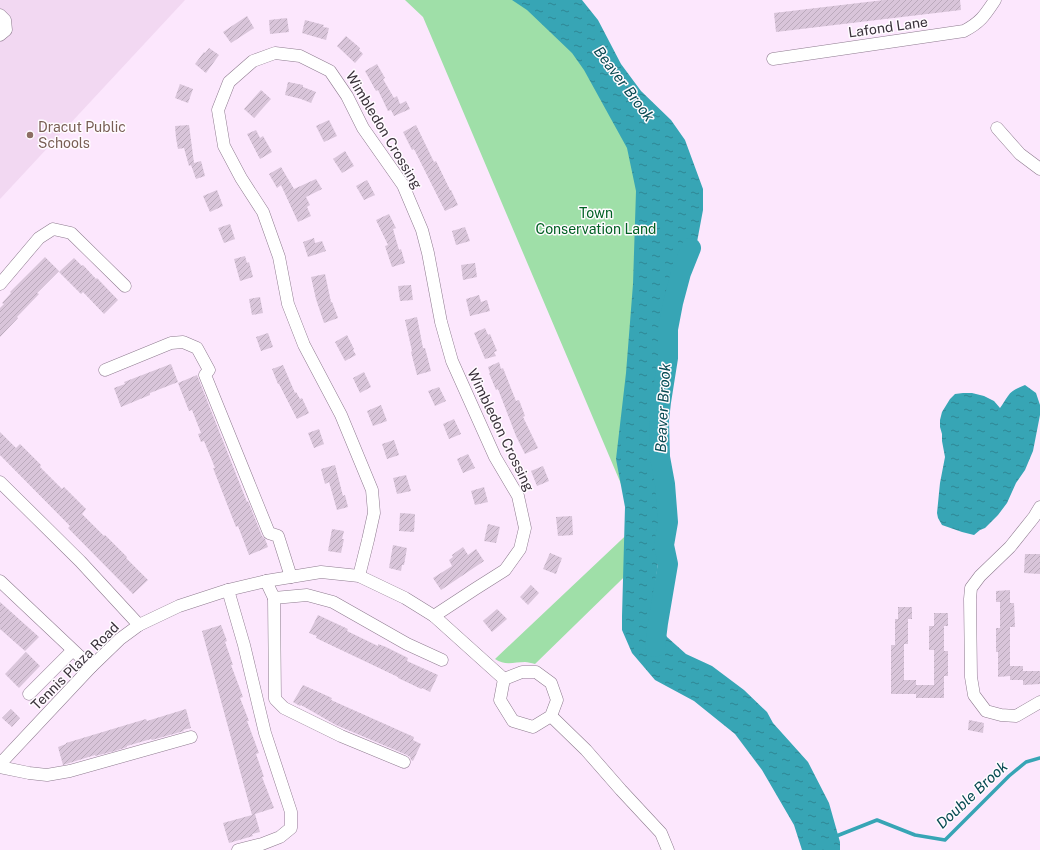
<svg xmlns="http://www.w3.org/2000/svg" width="1040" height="850" font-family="'Public Sans',sans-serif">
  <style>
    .built { fill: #f2d8f2 }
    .green { fill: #9fdfa8 }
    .water { fill: url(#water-ripples) }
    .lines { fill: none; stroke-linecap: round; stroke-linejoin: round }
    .stream { stroke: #37a5b5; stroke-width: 3.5 }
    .river { stroke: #37a5b5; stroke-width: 20 }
    .building { fill: url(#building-hatch) }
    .minor-casing { stroke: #8e7b8f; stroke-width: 13 }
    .minor { stroke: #fff; stroke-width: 12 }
    .education-dot { fill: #8d6e63; stroke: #fffbff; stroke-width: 1.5 }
    .labels { text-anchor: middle; stroke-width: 3; stroke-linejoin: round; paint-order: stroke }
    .street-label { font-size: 14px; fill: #39313a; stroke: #fffbff }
    .education-label { font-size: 14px; fill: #785e54; stroke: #fffbff; text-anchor: start }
    .park-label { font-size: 14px; fill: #006023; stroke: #fffbff }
    .water-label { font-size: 15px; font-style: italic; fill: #094b53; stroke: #fffbff }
  </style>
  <defs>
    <pattern id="water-ripples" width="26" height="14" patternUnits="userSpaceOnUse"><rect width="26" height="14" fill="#37a5b5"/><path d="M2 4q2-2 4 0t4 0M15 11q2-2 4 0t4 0" fill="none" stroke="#2f8794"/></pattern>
    <pattern id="building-hatch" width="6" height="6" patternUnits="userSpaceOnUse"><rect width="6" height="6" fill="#d9c5da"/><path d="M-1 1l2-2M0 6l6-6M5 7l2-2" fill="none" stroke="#bbaabc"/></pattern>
  </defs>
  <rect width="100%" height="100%" fill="#fce7fd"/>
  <polygon class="built" points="0,0 185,0 0,199"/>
  <path class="green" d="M405,0H532L599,66L676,201L646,353L657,545L535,664C531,663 528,662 525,662C514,662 505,666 495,659L638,524L423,17Z"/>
  <g class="water">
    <polygon points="512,0 582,0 598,20 621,64 641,91 671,120 685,140 703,189 703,210 697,242 686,268 677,279 662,314 658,367 660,383 658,393 664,458 659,556 654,593 656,618 667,637 686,654 712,666 744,690 767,712 773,723 808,762 829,803 840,842 840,850 802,850 794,825 762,770 735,734 694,701 655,680 632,653 622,630 622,616 625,507 616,459 626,373 633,284 636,191 627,148 584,70 572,53 527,10"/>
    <path d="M1025,385L1036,393L1040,405V415L1033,451L1025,470L1016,483L1007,503L998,515L985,528L980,530L974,535L962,532L942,525L938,518L937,513L940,483L945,457L942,441V434L940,427V420L942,412L950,399L955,394L963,393H972L984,396L994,401L1000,408C1003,404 1005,400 1008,396C1012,390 1018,388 1025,385Z"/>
  </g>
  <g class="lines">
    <polyline class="stream" points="834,837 877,820 915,835 945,840 1009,776 1026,762 1040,758"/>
    <polyline class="river" points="655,647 658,623 668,564 664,545 668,522 665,484 660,457 659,420 661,402 668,358 668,329 673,303 681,273 691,248"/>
  </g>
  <g class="building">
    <polygon points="884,0 960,0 961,10 776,32 774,13"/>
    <polygon points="247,16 254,28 231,43 223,32"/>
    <polygon points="287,18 289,32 270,34 269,20"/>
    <polygon points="305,20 324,25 323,27 329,28 326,40 302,33"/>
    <polygon points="346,36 360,48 359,50 363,54 355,63 337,46"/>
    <polygon points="209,48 219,55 206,73 195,64 204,52 205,53"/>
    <polygon points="377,64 385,78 383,79 394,98 397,96 400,104 406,101 410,109 394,116 391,110 388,111 378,90 376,91 365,71"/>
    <polygon points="288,82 303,85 303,87 316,92 311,103 301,99 285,95"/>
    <polygon points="180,84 193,89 188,103 175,98"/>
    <polygon points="261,90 271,99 254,118 244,109"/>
    <polygon points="329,120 337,136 324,142 316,126"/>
    <polygon points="189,125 194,163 201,161 205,176 196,179 191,165 189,166 184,148 178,149 176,138 175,126"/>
    <polygon points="416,125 434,162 436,161 450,190 451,190 458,205 445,211 414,149 412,150 403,132"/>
    <polygon points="256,130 260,138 263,136 272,152 260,159 247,134"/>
    <polygon points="345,151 354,166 342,173 333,159"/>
    <polygon points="281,167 294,189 316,179 322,189 306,197 310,205 307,207 311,216 298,222 281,185 277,188 269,174"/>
    <polygon points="367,180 375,195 364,200 356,186"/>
    <polygon points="217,190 223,206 210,212 203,196"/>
    <polygon points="389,214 396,228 393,229 399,250 401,249 405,263 392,267 385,246 388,245 376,220"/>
    <polygon points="230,224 235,239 224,243 218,228"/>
    <polygon points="465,227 470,241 456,245 452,231"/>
    <polygon points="314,238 315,243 322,241 326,251 308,257 303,242"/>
    <polygon points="245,256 247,263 249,262 253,277 240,281 234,259"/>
    <polygon points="45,257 59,271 37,293 39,294 17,317 18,318 0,337 0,308 4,304 2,303 11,293 10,292"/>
    <polygon points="74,258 82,266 83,265 96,279 97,278 118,300 104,314 83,292 81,294 59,272"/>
    <polygon points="475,263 477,277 463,280 461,265"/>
    <polygon points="325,274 331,302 332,302 338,318 324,323 316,299 311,277"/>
    <polygon points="411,285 413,300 400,301 398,286"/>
    <polygon points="479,295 481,302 487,300 490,311 470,316 466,299"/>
    <polygon points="260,297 263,313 252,315 249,299"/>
    <polygon points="417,317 423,348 425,348 431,371 417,375 411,352 412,351 405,320"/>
    <polygon points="485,328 488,335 490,334 497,351 494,352 496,356 485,359 474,333"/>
    <polygon points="268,333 273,347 261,351 256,337"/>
    <polygon points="347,335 354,349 353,350 356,355 345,361 335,342"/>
    <polygon points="499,362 501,369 503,368 516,401 519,400 525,416 523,417 538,448 525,454 516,436 498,389 496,390 489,373 490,373 488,367"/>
    <polygon points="171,364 178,382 150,393 150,395 121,407 114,388 125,384 124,382"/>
    <polygon points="283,365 295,393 296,392 300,399 302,398 309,413 297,419 279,384 278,384 272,369"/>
    <polygon points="364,372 371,387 360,393 353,378"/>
    <polygon points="197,375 247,502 248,501 262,536 265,539 268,547 249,555 238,526 236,527 213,468 215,468 204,441 201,442 198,434 201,433 192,410 189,411 178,383"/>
    <polygon points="439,387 446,401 435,406 428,391"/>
    <polygon points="381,405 387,421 373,426 367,411"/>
    <polygon points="454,419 461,434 449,439 443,424"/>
    <polygon points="319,429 324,444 314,448 308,433"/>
    <polygon points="0,432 16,448 20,444 41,465 40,467 62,489 64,487 86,509 82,514 104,536 105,535 127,557 126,558 148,580 133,594 68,528 70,526 0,455"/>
    <polygon points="394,440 399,455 387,459 382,444"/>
    <polygon points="468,454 475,468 463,473 457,459"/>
    <polygon points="335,465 343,496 345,495 348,507 337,510 329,482 325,484 321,469"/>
    <polygon points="543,466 549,481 537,486 531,471"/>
    <polygon points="406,475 411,491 397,494 393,478"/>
    <polygon points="484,487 488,502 475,505 471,491"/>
    <polygon points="400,513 415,514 414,532 399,531"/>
    <polygon points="572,516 573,535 558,536 556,517"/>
    <polygon points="488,524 500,527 496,543 484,541"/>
    <polygon points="332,529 344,531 342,539 344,539 341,553 328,551"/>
    <polygon points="393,545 407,548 404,565 402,565 401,571 389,568"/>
    <polygon points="463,547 468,555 476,549 484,561 441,590 433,578 452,566 449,560 453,557 452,555"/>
    <polygon points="550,553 562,558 556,574 543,569"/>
    <polygon points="1025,554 1040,554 1040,574 1024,573"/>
    <polygon points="531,585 539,593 528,605 520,597"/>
    <polygon points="1010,590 1010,603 1014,603 1015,627 1010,627 1010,666 1023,666 1023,671 1040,671 1040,684 1023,685 1023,680 1010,680 1010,676 998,677 998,652 996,652 996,628 1000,628 1000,602 996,602 996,591"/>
    <polygon points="0,602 39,637 25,651 0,629"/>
    <polygon points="898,607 912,607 912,619 908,619 908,644 904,644 904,680 916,680 916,685 934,685 934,650 929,650 929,626 934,626 934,613 948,613 948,626 944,626 944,651 948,651 948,676 944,676 944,698 916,698 916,694 891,694 891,645 895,645 895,619 898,619"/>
    <polygon points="497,609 507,619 492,632 483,621"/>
    <polygon points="318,615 348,629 347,631 378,646 378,644 386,647 408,658 407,661 438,675 430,692 422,688 421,689 413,685 398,678 398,677 316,638 317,636 309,633"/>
    <polygon points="221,625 227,641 225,642 233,665 231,665 243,697 240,698 249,721 247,721 259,753 256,754 264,777 262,777 274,808 255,814 260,832 252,834 253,836 229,843 223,823 252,815 202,631"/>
    <polygon points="26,652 40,666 19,688 5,674"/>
    <polygon points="303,685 332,698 331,700 414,737 413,740 421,744 413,761 411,760 410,757 407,755 336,725 301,705 300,706 293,702"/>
    <polygon points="11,709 20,718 12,727 2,718"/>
    <polygon points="186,709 191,728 183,730 184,731 152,740 151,739 127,746 127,747 115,751 95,756 95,755 63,765 58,747 66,744 66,743 146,719 147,721"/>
    <polygon points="969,720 984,723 983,733 968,730"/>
  </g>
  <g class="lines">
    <defs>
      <g id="minor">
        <polyline points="0,15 5,20 6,30 0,35"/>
        <path d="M773,59L964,31C981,22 985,15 995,0"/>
        <polyline points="997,128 1020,154 1040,169"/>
        <polyline points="0,284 39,238 53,229 71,233 125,286"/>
        <polyline points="105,370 171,343 183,342 197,348 209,370 205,375 269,533 278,536 291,577"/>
        <polyline points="0,482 80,561 139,625"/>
        <polyline points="1040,507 1034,517 1010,547 980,576 971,588 970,599 971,677 974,695 986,711 1001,715 1016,716 1040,702"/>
        <polyline points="359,576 368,540 374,513 372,490 341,415 304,345 288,304 279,257 263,212 241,178 224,146 218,110 229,82 253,61 275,53 300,56 330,71 347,96 363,128 403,185 422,230 428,253 441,322 452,361 495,457 518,496 525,528 520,549 505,570 475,589 434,616"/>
        <polyline points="0,581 91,667"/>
        <polyline points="266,581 274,598 307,595 333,602 407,644 442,660"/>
        <polyline points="228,590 244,645 265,733 291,812 291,828 280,837 262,844 238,850"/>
        <polyline points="274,598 275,699 284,708 341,736 404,762"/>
        <polygon points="522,672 536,672 551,683 557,700 551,716 533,727 513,721 500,700 504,679"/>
        <polyline points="29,694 72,651"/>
        <polyline points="551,716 586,750 621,790 661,833 668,850"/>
        <polyline points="0,764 91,667 120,639 139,625 179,606 228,590 266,581 321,572 359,576 405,598 434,616 504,679"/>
        <polyline points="0,767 29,773 47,775 70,771 191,737"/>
      </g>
    </defs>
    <use href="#minor" class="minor-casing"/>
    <use href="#minor" class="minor"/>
  </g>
  <circle class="education-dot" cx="30" cy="135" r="4"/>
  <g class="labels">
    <g class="street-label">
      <text transform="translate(888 27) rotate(-8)" y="5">Lafond Lane</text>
      <text transform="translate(384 130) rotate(59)" y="5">Wimbledon Crossing</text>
      <text transform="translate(501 430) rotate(64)" y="5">Wimbledon Crossing</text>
      <text transform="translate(75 666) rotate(-45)" y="5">Tennis Plaza Road</text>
    </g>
    <g class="education-label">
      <text x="38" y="132">Dracut Public<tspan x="38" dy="16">Schools</tspan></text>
    </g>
    <g class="park-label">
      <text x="596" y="218">Town<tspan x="596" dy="16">Conservation Land</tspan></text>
    </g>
    <g class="water-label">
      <text transform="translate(624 84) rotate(53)" y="5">Beaver Brook</text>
      <text transform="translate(663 408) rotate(-87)" y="5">Beaver Brook</text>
      <text transform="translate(972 795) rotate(-43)" y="5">Double Brook</text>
    </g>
  </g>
</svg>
